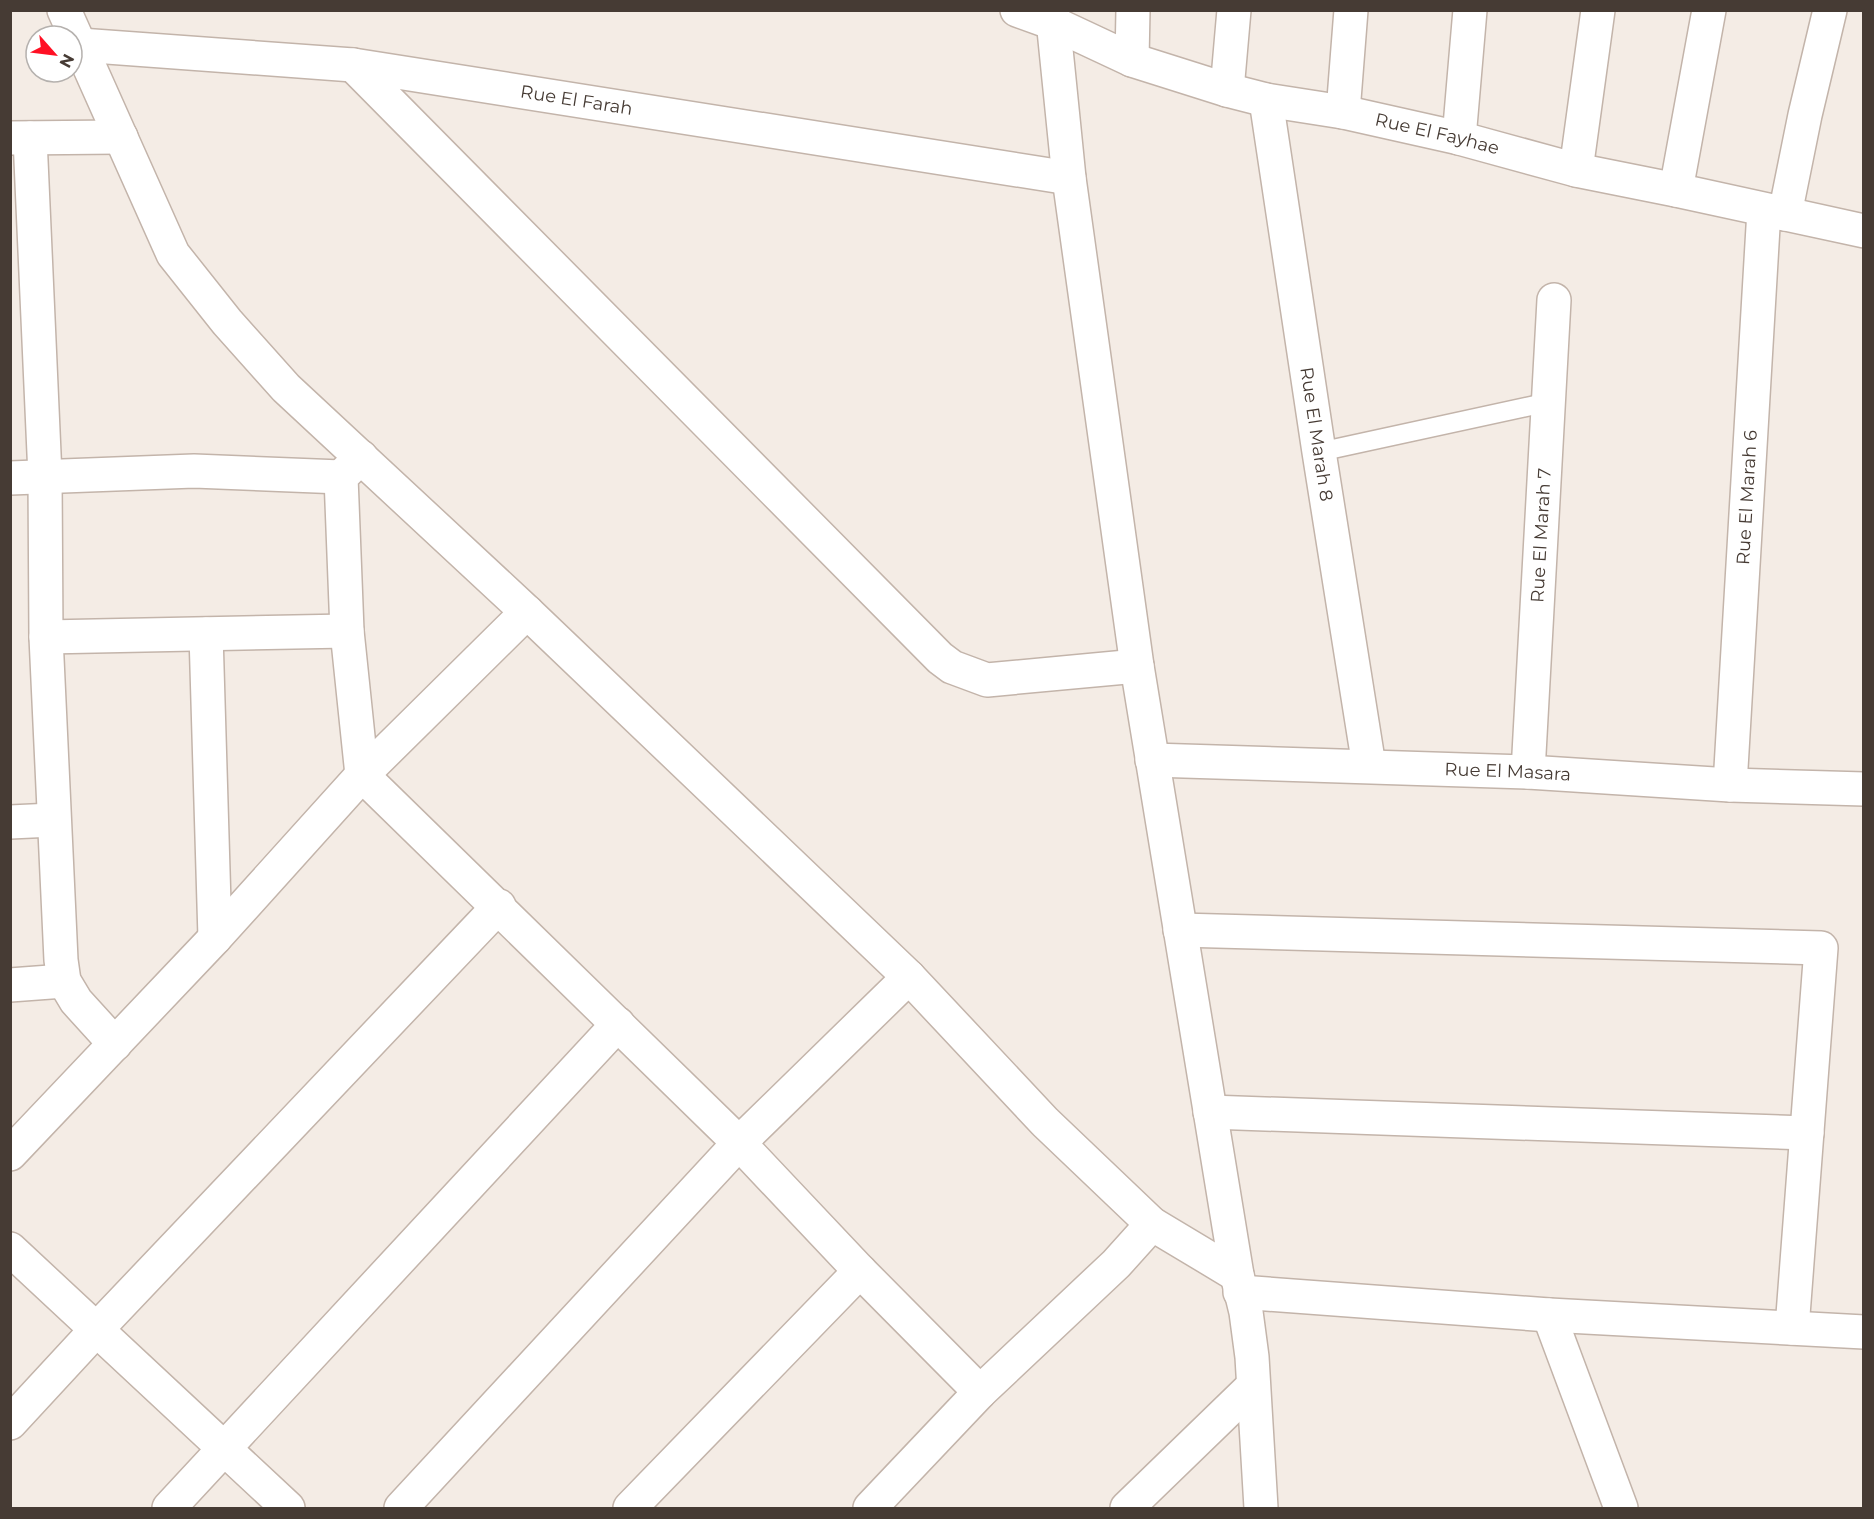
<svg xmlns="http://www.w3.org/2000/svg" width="1874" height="1519" font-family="Montserrat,sans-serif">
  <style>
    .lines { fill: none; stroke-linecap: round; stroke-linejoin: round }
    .lane-casing { stroke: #c3b4aa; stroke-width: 21 }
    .street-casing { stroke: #c3b4aa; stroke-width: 36 }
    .lane { stroke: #fff; stroke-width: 18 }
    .street { stroke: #fff; stroke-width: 33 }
    .labels { text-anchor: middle; stroke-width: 4.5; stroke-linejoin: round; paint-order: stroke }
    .street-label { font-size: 18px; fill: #463b34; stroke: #fff }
  </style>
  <rect width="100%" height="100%" fill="#f4ece5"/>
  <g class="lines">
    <defs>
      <polyline id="lane" points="1319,452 1549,402"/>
      <g id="street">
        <polyline points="64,10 173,254 227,322 286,388 527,612 909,977 1045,1122 1152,1224 1237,1275"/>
        <path id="s1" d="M1017,10L1053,23L1132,60L1227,90L1266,100L1343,112L1459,138L1576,170L1676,190L1864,231"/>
        <polyline points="1052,10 1069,178 1137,666 1237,1275 1246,1312 1252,1357 1261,1508"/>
        <path id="s2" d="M80,45L353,65L1069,178"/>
        <polyline points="1132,60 1133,10"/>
        <polyline points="353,65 940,658 952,667 987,680 1137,666"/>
        <polyline points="1227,90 1234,10"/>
        <path id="s3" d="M1266,100L1319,452L1369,766"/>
        <polyline points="1343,112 1351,10"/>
        <polyline points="10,138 121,137"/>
        <polyline points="30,138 45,476 46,637 61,960 64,981 76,1001 115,1044"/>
        <polyline points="1459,138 1470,10"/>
        <polyline points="1576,170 1598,10"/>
        <polyline points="1676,190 1709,10"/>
        <polyline points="1785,214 1805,115 1830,10"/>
        <polyline points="361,457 341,477 347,631 362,775 739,1143 860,1271 980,1392"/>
        <polyline points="10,478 194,471 341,477"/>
        <polyline points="206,634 215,938"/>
        <polyline points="46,637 347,631"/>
        <path id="s4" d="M1152,760L1528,772L1730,785L1864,789"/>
        <path id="s5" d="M1528,772L1554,300"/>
        <path id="s6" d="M1730,785L1764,210"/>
        <polyline points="10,822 53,820"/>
        <polyline points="1180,930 1821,948 1792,1328"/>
        <polyline points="10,985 64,981"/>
        <polyline points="1210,1112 1807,1133"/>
        <polyline points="10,1154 215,938 362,775 527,612"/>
        <polyline points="10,1249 288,1508"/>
        <polyline points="1240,1292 1549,1315 1864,1332"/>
        <polyline points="1549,1315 1621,1508"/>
        <polyline points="10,1423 96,1330 499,906"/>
        <polyline points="169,1508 618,1024"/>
        <polyline points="401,1508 739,1143 909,977"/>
        <polyline points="630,1508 860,1271"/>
        <polyline points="870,1508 980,1392 1116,1264 1152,1224"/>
        <polyline points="1127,1508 1253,1386"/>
      </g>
    </defs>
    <use href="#lane" class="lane-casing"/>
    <use href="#street" class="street-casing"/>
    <use href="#lane" class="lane"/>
    <use href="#street" class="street"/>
  </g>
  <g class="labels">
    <g class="street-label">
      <text dy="6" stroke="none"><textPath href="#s2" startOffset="500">Rue El Farah</textPath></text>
      <text dy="6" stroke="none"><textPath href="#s1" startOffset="440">Rue El Fayhae</textPath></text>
      <text dy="6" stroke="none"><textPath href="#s3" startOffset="338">Rue El Marah 8</textPath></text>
      <text dy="6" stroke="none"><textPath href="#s6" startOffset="288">Rue El Marah 6</textPath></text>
      <text dy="6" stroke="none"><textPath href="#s5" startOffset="237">Rue El Marah 7</textPath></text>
      <text dy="6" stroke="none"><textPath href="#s4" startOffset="356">Rue El Masara</textPath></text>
    </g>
  </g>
  <rect width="1874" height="1519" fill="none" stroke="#463b34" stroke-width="24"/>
  <g transform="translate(54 54) rotate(118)"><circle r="28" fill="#ffffff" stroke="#b5b1ae" stroke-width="1.5"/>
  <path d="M0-4.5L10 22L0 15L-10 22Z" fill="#ff1024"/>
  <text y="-9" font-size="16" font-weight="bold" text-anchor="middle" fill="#463b34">N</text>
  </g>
</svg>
